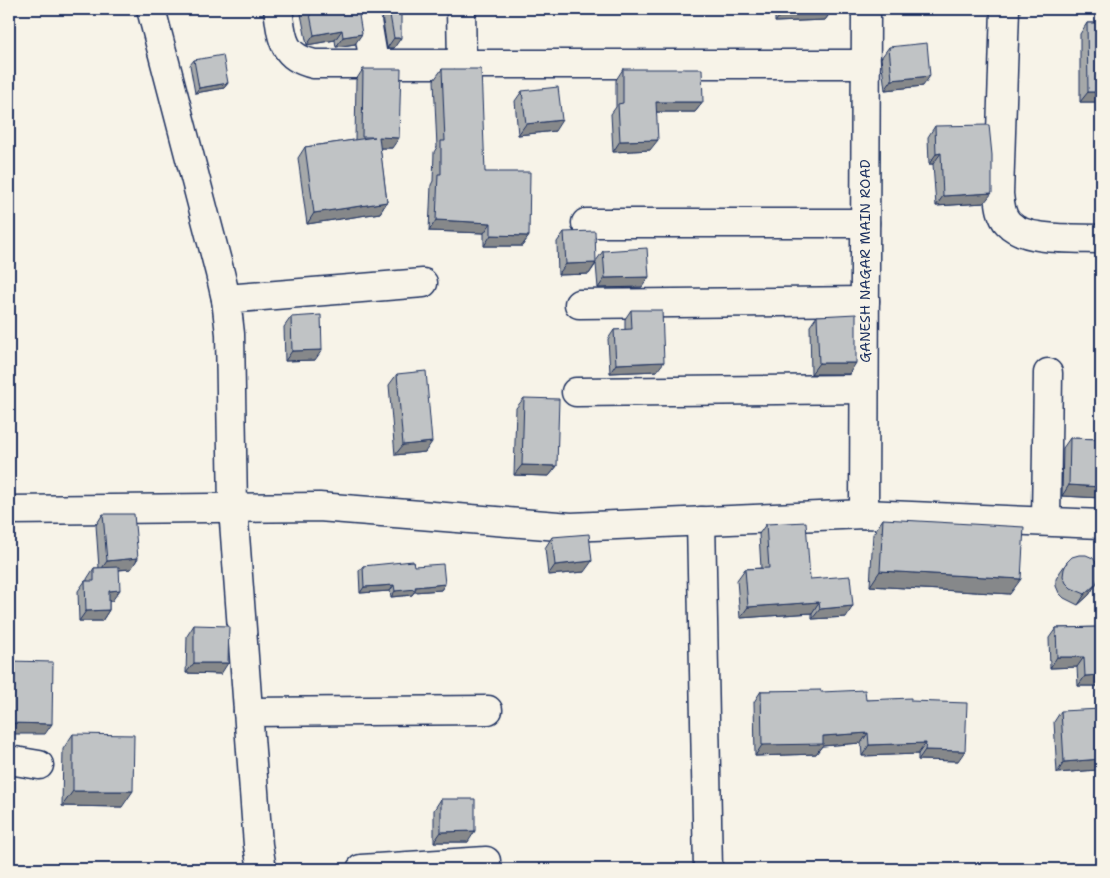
<svg xmlns="http://www.w3.org/2000/svg" width="1110" height="878" font-family="'Shantell Sans',sans-serif">
  <style>
    .lines { fill: none; stroke-linecap: round; stroke-linejoin: round }
    .minor-casing { stroke: #1b2f5e; stroke-width: 31 }
    .minor { stroke: #f7f3e8; stroke-width: 28 }
    .wall { fill: #a5a8a9; stroke: #1b2f5e }
    .shaded-wall { fill: #86888a; stroke: #1b2f5e }
    .building { fill: #c0c3c5; stroke: #1b2f5e }
    .labels { text-anchor: middle; stroke-width: 4.5; stroke-linejoin: round; paint-order: stroke }
    .street-label { font-size: 14px; fill: #1b2f5e; stroke: #f7f3e8 }
  </style>
  <rect width="100%" height="100%" fill="#f7f3e8"/>
  <filter id="ink" filterUnits="userSpaceOnUse"><feTurbulence type="fractalNoise" baseFrequency=".02" numOctaves="2"/><feDisplacementMap in="SourceGraphic" scale="10" xChannelSelector="R" yChannelSelector="G"/><feConvolveMatrix kernelMatrix="1 2 1 2 8 2 1 2 1" color-interpolation-filters="sRGB"/></filter>
  <g filter="url(#ink)">
    <g class="lines">
      <defs>
        <g id="minor">
          <polyline points="151,9 220,273 226,299 230,334 233,508 258,845 262,869"/>
          <path d="M278,9C282,38 282,57 314,64H866"/>
          <polyline points="365,9 374,63"/>
          <polyline points="461,9 462,65"/>
          <path d="M1005,9L999,194C1000,204 1001,216 1008,223C1025,242 1076,238 1101,239"/>
          <polyline points="586,223 865,223"/>
          <polyline points="226,299 423,283"/>
          <polyline points="579,304 865,301"/>
          <polyline points="576,392 864,389"/>
          <polyline points="9,510 319,507 571,527 864,514 1101,524"/>
          <polyline points="864,514 866,9"/>
          <polyline points="701,521 708,869"/>
          <polyline points="1046,521 1048,373"/>
          <polyline points="248,712 488,710"/>
          <polyline points="9,760 39,765"/>
          <polyline points="361,869 486,861"/>
        </g>
      </defs>
      <use href="#minor" class="minor-casing"/>
      <use href="#minor" class="minor"/>
    </g>
    <g class="wall">
      <polygon points="300,9 358,9 355,44 336,47 335,40 307,45"/>
      <polygon points="381,9 401,9 394,48 387,48"/>
      <polygon points="775,9 833,9 825,20 775,22"/>
      <polygon points="1087,23 1101,23 1101,102 1080,102 1080,34"/>
      <polygon points="889,47 923,86 885,90 881,58"/>
      <polygon points="194,60 228,83 224,88 195,93 190,65"/>
      <polygon points="363,69 392,148 380,148 387,202 380,213 307,224 298,158 305,147 355,140 356,80"/>
      <polygon points="442,69 485,172 529,236 522,246 484,246 484,233 429,231 431,185 433,181 434,152 437,147 434,80"/>
      <polygon points="623,69 703,102 695,112 656,112 650,150 613,152 611,114 616,107 616,80"/>
      <polygon points="522,91 555,131 518,135 515,101"/>
      <polygon points="935,126 984,203 936,206 933,164 929,164 928,137"/>
      <polygon points="564,232 596,261 603,251 642,287 598,288 596,264 589,274 558,275 557,242"/>
      <polygon points="631,310 657,371 610,373 608,339 614,330 625,330 625,319"/>
      <polygon points="817,316 849,374 811,374 810,326"/>
      <polygon points="291,317 315,360 285,361 284,327"/>
      <polygon points="397,374 425,452 395,455 389,385"/>
      <polygon points="524,398 557,466 549,476 514,475 516,408"/>
      <polygon points="1070,438 1101,439 1101,498 1062,496 1063,448"/>
      <polygon points="103,514 138,558 131,569 119,570 112,601 109,601 109,610 102,621 79,621 78,591 85,581 87,581 87,579 94,568 99,568 96,525"/>
      <polygon points="883,519 1010,594 870,586 873,534"/>
      <polygon points="766,524 810,579 846,617 812,619 812,613 740,618 737,580 745,569 761,568 759,534"/>
      <polygon points="552,537 584,572 548,575 545,548"/>
      <polygon points="1067,562 1096,584 1089,595 1078,605 1064,598 1059,593 1056,586 1056,579 1060,572"/>
      <polygon points="363,566 414,566 445,584 441,590 414,592 412,595 391,597 390,591 360,593 359,571"/>
      <polygon points="194,625 221,674 186,673 187,636"/>
      <polygon points="1101,627 1101,686 1078,686 1077,667 1050,668 1049,638 1056,628"/>
      <polygon points="761,691 821,692 866,700 911,701 958,761 918,760 918,754 862,756 861,743 822,746 816,754 755,756 754,702"/>
      <polygon points="1061,711 1097,770 1057,773 1054,722"/>
      <polygon points="73,734 122,807 62,806 63,749"/>
      <polygon points="441,799 468,842 434,842 434,810"/>
    </g>
    <g class="shaded-wall">
      <polygon points="833,9 825,20 775,22 783,12"/>
      <polygon points="342,30 335,40 307,45 314,35"/>
      <polygon points="362,34 355,44 336,47 343,37"/>
      <polygon points="394,38 401,38 394,48 387,48"/>
      <polygon points="930,76 923,86 885,90 892,80"/>
      <polygon points="228,83 224,88 195,93 199,88"/>
      <polygon points="1088,92 1101,92 1101,102 1080,102"/>
      <polygon points="656,102 703,102 695,112 649,112"/>
      <polygon points="562,120 555,131 518,135 526,124"/>
      <polygon points="379,137 399,138 392,148 372,148"/>
      <polygon points="658,140 650,150 613,152 620,141"/>
      <polygon points="941,153 933,164 929,164 936,154"/>
      <polygon points="992,193 984,203 936,206 943,196"/>
      <polygon points="387,202 380,213 307,224 314,213"/>
      <polygon points="436,220 491,223 484,233 429,231"/>
      <polygon points="491,235 529,236 522,246 484,246"/>
      <polygon points="596,263 589,274 558,275 566,264"/>
      <polygon points="649,277 642,287 598,288 605,278"/>
      <polygon points="322,350 315,360 285,361 292,351"/>
      <polygon points="664,362 657,371 610,373 616,364"/>
      <polygon points="819,363 856,363 849,374 811,374"/>
      <polygon points="432,442 425,452 395,455 403,445"/>
      <polygon points="522,465 557,466 549,476 514,475"/>
      <polygon points="1069,485 1101,487 1101,498 1062,496"/>
      <polygon points="138,558 131,569 100,571 107,561"/>
      <polygon points="592,561 584,572 548,575 555,565"/>
      <polygon points="880,571 1021,579 1010,594 870,586"/>
      <polygon points="445,584 441,590 414,592 412,595 391,597 395,591 415,587"/>
      <polygon points="1096,584 1089,595 1078,605 1085,594"/>
      <polygon points="394,585 390,591 360,593 364,587"/>
      <polygon points="120,590 112,601 101,601 109,591"/>
      <polygon points="819,602 812,613 740,618 748,607"/>
      <polygon points="853,606 846,617 812,619 820,609"/>
      <polygon points="109,610 102,621 79,621 86,611"/>
      <polygon points="1057,657 1084,657 1077,667 1050,668"/>
      <polygon points="194,663 228,663 221,674 186,673"/>
      <polygon points="1101,675 1101,686 1078,686 1085,676"/>
      <polygon points="9,723 52,724 45,734 9,734"/>
      <polygon points="868,733 861,743 822,746 816,754 755,756 762,745 823,736"/>
      <polygon points="926,743 918,754 862,756 869,745"/>
      <polygon points="925,750 965,751 958,761 918,760"/>
      <polygon points="1101,759 1101,764 1097,770 1057,773 1064,762"/>
      <polygon points="73,791 133,791 122,807 62,806"/>
      <polygon points="475,831 468,842 434,842 441,832"/>
    </g>
    <g class="building">
      <polygon points="309,9 358,9 362,34 343,37 342,30 314,35"/>
      <polygon points="389,9 401,9 401,38 394,38"/>
      <polygon points="783,9 833,9 783,12"/>
      <polygon points="1087,23 1101,23 1101,92 1088,92"/>
      <polygon points="927,43 930,76 892,80 889,47"/>
      <polygon points="223,55 228,83 199,88 194,60"/>
      <polygon points="363,69 401,69 399,138 379,137 387,202 314,213 305,147 375,137 362,137"/>
      <polygon points="442,69 481,69 485,172 530,172 529,236 491,235 491,223 436,220 438,174 441,174 441,141 445,141"/>
      <polygon points="623,69 702,69 703,102 656,102 658,140 620,141 618,104 623,103"/>
      <polygon points="558,87 562,120 526,124 522,91"/>
      <polygon points="989,125 992,155 992,193 943,196 941,153 936,154 935,126"/>
      <polygon points="595,231 596,263 566,264 564,232"/>
      <polygon points="647,248 649,277 605,278 603,251"/>
      <polygon points="631,310 662,310 664,362 616,364 614,330 632,329"/>
      <polygon points="856,314 856,363 819,363 817,316"/>
      <polygon points="321,315 322,350 292,351 291,317"/>
      <polygon points="426,371 432,442 403,445 397,374"/>
      <polygon points="524,398 559,399 557,466 522,465"/>
      <polygon points="1070,438 1101,439 1101,487 1069,485"/>
      <polygon points="103,514 134,514 138,558 107,561"/>
      <polygon points="883,519 1024,527 1021,579 880,571"/>
      <polygon points="806,522 810,579 850,576 853,606 820,609 819,602 748,607 745,569 769,568 766,524"/>
      <polygon points="589,534 592,561 555,565 552,537"/>
      <polygon points="1079,555 1086,555 1093,558 1097,564 1100,570 1099,578 1096,584 1085,594 1071,588 1066,583 1063,576 1064,569 1067,562 1072,557"/>
      <polygon points="413,561 414,566 443,564 445,584 415,587 416,589 395,591 394,585 364,587 363,566"/>
      <polygon points="119,567 120,590 109,591 109,610 86,611 85,581 94,581 94,568"/>
      <polygon points="194,625 229,626 228,663 194,663"/>
      <polygon points="1101,627 1101,675 1085,676 1084,657 1057,657 1056,628"/>
      <polygon points="9,661 53,662 52,724 9,723"/>
      <polygon points="821,690 821,692 865,690 866,700 911,698 911,701 967,703 965,751 925,750 926,743 869,745 868,733 823,736 823,744 762,745 761,691"/>
      <polygon points="1101,709 1101,759 1064,762 1061,711"/>
      <polygon points="73,734 134,735 133,791 73,791"/>
      <polygon points="441,799 475,799 475,831 441,832"/>
    </g>
  </g>
  <g class="labels">
    <g class="street-label">
      <text transform="translate(865 261) rotate(-90)" y="5">GANESH NAGAR MAIN ROAD</text>
    </g>
  </g>
  <rect width="1110" height="878" fill="none" stroke="#f7f3e8" stroke-width="30"/>
  <rect x="15" y="15" width="1080" height="848" fill="none" stroke="#1b2f5e" stroke-width="2" filter="url(#ink)"/>
</svg>
